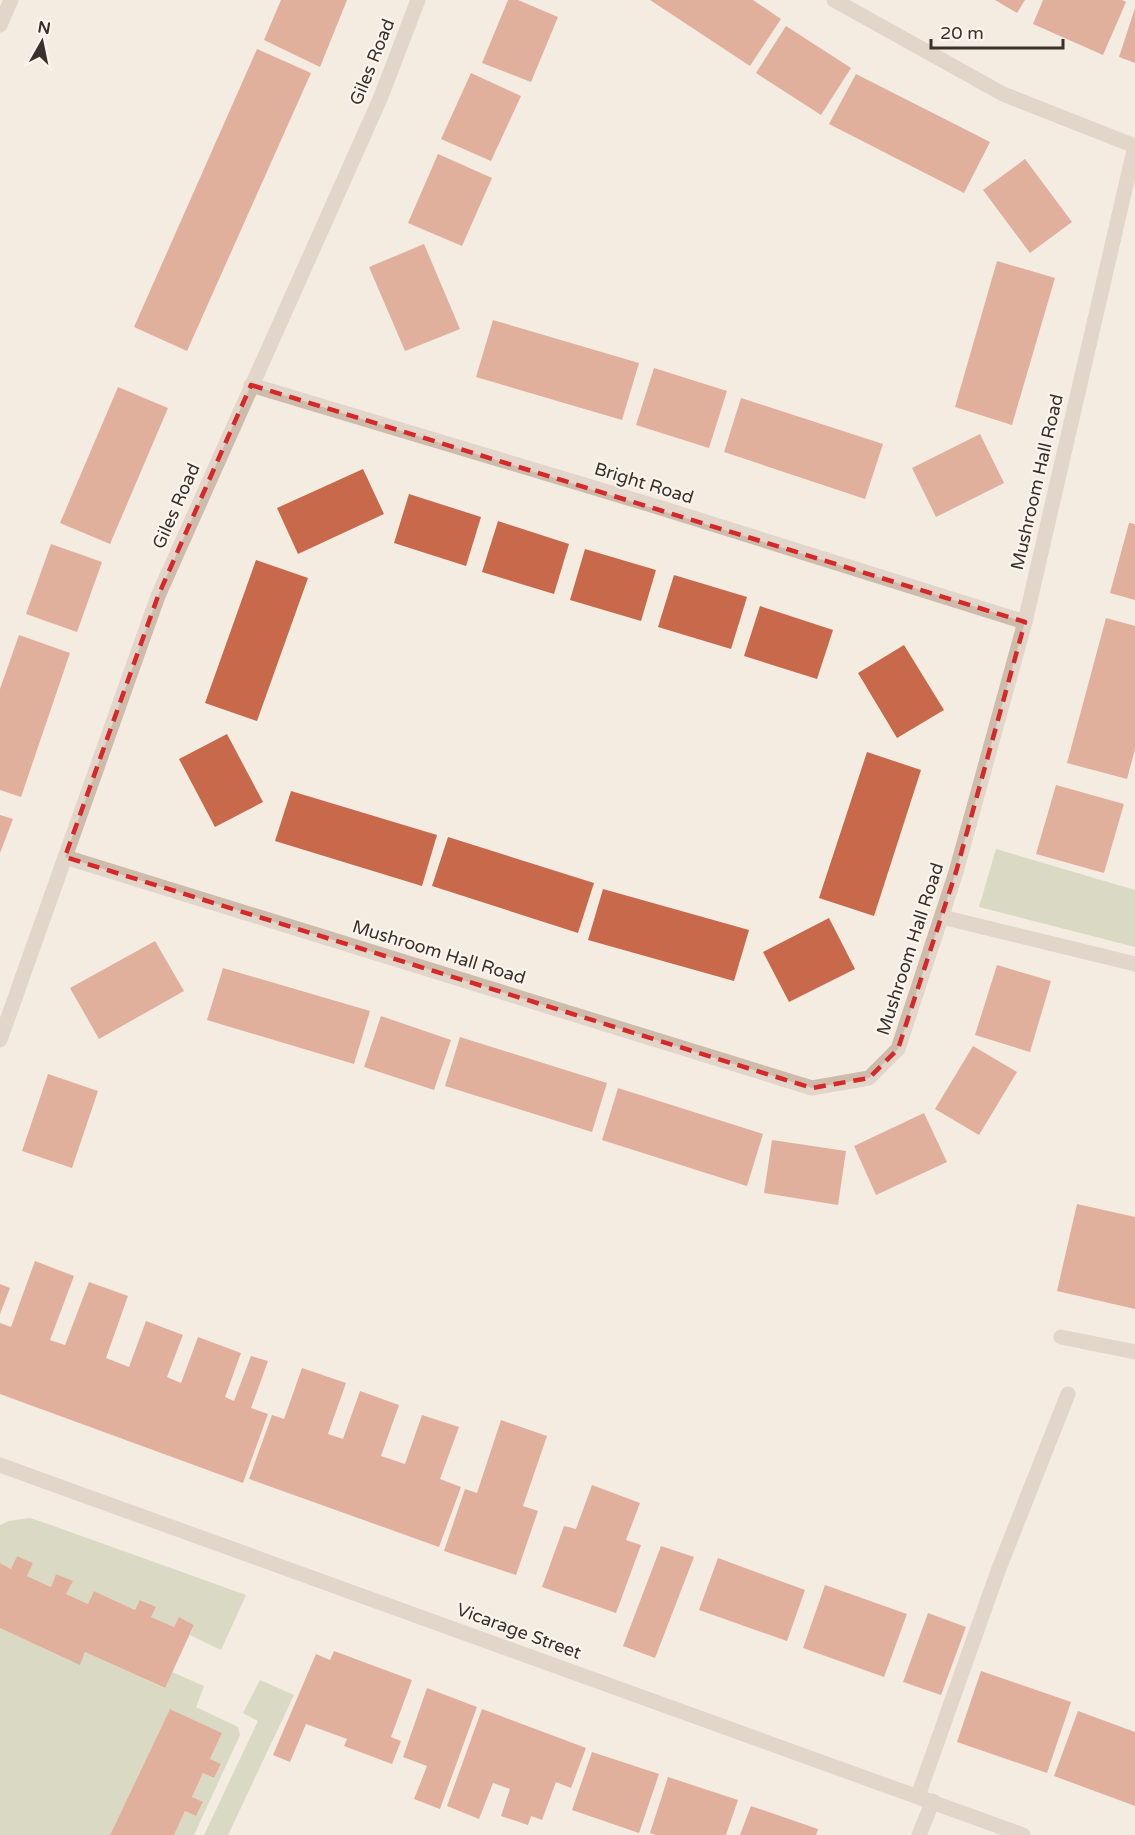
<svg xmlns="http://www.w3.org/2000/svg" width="1135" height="1835" font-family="'Varela Round',sans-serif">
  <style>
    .green { fill: #b8c4a0 }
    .building { fill: #c8694b }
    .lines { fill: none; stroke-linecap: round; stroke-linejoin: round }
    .minor { stroke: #cdbbac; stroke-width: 15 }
    .marked { fill: none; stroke: #d62828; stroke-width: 4.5; stroke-dasharray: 12 8; stroke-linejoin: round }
    .labels { text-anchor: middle; stroke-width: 4.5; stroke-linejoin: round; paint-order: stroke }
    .street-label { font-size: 18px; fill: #3b302b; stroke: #fbf5ee }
  </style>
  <rect width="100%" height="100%" fill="#f4ebe1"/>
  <g class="green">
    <polygon points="996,849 1135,890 1135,947 979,907"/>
    <polygon points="30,1518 48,1524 246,1595 221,1650 190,1635 194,1625 179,1617 174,1627 151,1617 155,1607 141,1600 135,1610 94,1591 88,1604 66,1594 72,1581 56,1574 51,1587 27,1576 33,1563 17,1556 11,1569 0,1563 0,1525 9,1521"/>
    <polygon points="0,1628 80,1664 85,1652 164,1688 172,1672 204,1686 196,1707 238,1727 240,1735 194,1835 174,1835 185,1811 196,1816 203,1803 192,1797 203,1773 214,1778 221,1765 210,1759 222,1733 170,1709 110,1835 0,1835"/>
    <polygon points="260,1680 294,1695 228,1835 204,1835 258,1721 243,1713"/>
  </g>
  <g class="building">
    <polygon points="281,0 347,0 320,67 264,40"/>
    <polygon points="508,0 518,0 558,17 531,82 482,63"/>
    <polygon points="650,0 753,0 781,19 750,66"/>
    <polygon points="995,0 1025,0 1017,13"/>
    <polygon points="1043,0 1122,0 1126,2 1103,55 1033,24"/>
    <polygon points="1135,8 1135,63 1119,57"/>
    <polygon points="786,26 851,68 821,115 756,73"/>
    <polygon points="257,49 311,73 187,351 134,327"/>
    <polygon points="471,73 521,96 491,161 441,139"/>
    <polygon points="856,74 990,142 964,193 829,124"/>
    <polygon points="438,154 492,178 462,246 408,223"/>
    <polygon points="1025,159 1072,222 1030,253 983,190"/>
    <polygon points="424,244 460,329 405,351 369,267"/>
    <polygon points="997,261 1055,278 1012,425 955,407"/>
    <polygon points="493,320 639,363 622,420 476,377"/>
    <polygon points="654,368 727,391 709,448 636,425"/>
    <polygon points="118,387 168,408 110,544 60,523"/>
    <polygon points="741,398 883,444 865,499 724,452"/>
    <polygon points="980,434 1004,483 936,517 912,468"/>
    <polygon points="363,469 384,514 298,554 277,508"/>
    <polygon points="409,494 481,517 466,566 394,543"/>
    <polygon points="498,521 569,544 554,594 482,572"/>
    <polygon points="1129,523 1135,524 1135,600 1110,593"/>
    <polygon points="51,544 102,562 77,632 26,614"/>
    <polygon points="585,549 656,570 641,621 570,600"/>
    <polygon points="256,560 308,578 257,721 205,703"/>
    <polygon points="674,575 747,597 731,649 658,627"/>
    <polygon points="760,606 833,630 817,679 744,656"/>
    <polygon points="1106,618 1135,626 1135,749 1127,779 1067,763"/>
    <polygon points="19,635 70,653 21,797 0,790 0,689"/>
    <polygon points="904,645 944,710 897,738 858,673"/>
    <polygon points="227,734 263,802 215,827 179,759"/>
    <polygon points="867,752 921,770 874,916 819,898"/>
    <polygon points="1056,785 1124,804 1104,873 1036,854"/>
    <polygon points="291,791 437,835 422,886 275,841"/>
    <polygon points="0,815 13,819 0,853"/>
    <polygon points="448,837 594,883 578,933 432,886"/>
    <polygon points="603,889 749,930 734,981 588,940"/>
    <polygon points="829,918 855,969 789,1002 763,952"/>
    <polygon points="155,941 184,991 99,1039 70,988"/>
    <polygon points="997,965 1051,981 1030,1052 975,1035"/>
    <polygon points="223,968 370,1011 354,1064 207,1020"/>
    <polygon points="381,1016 451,1040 434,1090 364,1067"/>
    <polygon points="460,1037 607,1083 592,1132 445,1086"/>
    <polygon points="973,1046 1017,1072 979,1135 935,1109"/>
    <polygon points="48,1074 98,1091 72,1168 22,1151"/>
    <polygon points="618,1088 763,1134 747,1186 602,1140"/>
    <polygon points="924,1113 947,1162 876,1195 854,1146"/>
    <polygon points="772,1140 846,1151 838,1205 764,1193"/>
    <polygon points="1077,1204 1135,1217 1135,1309 1057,1291"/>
    <polygon points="35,1261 74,1276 50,1340 65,1345 89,1282 128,1296 106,1358 129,1367 146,1321 183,1335 167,1377 181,1383 198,1337 241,1353 225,1397 234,1401 251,1356 268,1361 251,1408 268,1414 243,1483 0,1394 0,1323 11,1327"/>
    <polygon points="0,1284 10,1288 0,1314"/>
    <polygon points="302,1368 346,1383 328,1434 343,1439 360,1391 399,1405 381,1456 405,1464 422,1415 459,1427 440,1479 461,1487 439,1547 249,1479 272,1415 284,1419"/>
    <polygon points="501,1420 547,1436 523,1506 538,1511 516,1575 444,1551 465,1489 477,1493"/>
    <polygon points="592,1485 640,1503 626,1540 641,1545 616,1613 542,1587 564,1526 576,1529"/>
    <polygon points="661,1546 694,1557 655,1658 623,1646"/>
    <polygon points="17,1556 33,1563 27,1576 51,1587 56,1574 73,1581 66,1594 88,1604 94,1591 135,1610 140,1600 156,1607 151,1617 174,1627 179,1617 194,1625 165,1688 85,1652 80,1665 0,1628 0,1563 11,1569"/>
    <polygon points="718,1558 805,1590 787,1641 699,1610"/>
    <polygon points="825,1585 907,1614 884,1677 803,1648"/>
    <polygon points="928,1613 966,1627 941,1695 903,1682"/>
    <polygon points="334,1651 412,1680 391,1737 401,1741 392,1764 344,1746 347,1739 306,1724 290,1762 273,1755 316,1654 330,1660"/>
    <polygon points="981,1671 1071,1702 1047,1773 957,1742"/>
    <polygon points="427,1688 477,1707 440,1809 414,1799 427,1766 403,1757"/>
    <polygon points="170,1709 222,1733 210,1759 221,1764 214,1778 203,1773 192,1797 203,1802 196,1816 185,1811 174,1835 110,1835"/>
    <polygon points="482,1709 586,1748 571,1788 556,1782 542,1820 531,1816 528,1825 501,1816 510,1789 493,1783 479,1819 447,1806"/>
    <polygon points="1078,1711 1135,1732 1135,1806 1054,1776"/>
    <polygon points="592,1752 659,1774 639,1833 572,1810"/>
    <polygon points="668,1777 738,1800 726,1835 656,1835 650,1833"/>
    <polygon points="751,1806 818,1829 816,1835 740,1835"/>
  </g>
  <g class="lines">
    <g class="minor">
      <polyline points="834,0 1003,94 1135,146"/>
      <polyline points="0,25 11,0"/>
      <polyline points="251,385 658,507 1025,622"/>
      <polyline points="65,857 812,1088 869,1078 898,1049 956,872 1025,622 1135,146"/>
      <polyline points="942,917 1135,964"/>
      <polyline points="0,1040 158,596 380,99 418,0"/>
      <polyline points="1061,1337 1135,1352"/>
      <polyline points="0,1465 1023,1835"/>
      <polyline points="918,1796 998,1571 1068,1394"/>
      <polyline points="919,1835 933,1801"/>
    </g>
  </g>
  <path d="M0 0H1135V1835H0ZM251,385L1025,622L956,872L898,1049L869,1078L812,1088L65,857L158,596Z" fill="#f4ebe1" fill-opacity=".55" fill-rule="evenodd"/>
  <path class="marked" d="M251,385L1025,622L956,872L898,1049L869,1078L812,1088L65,857L158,596Z"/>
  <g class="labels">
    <g class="street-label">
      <text transform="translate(372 62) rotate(-68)" y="6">Giles Road</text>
      <text transform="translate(1037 482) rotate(-77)" y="6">Mushroom Hall Road</text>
      <text transform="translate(644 483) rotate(17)" y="6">Bright Road</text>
      <text transform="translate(176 506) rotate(-66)" y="6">Giles Road</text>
      <text transform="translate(910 949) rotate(-72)" y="6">Mushroom Hall Road</text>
      <text transform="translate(439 952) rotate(17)" y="6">Mushroom Hall Road</text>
      <text transform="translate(519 1631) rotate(20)" y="6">Vicarage Street</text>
    </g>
  </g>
  <g transform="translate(42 42) rotate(9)" stroke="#fbf5ee" stroke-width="4.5" paint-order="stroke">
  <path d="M0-4.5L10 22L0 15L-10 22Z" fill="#3b302b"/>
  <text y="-9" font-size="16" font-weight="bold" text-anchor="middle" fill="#3b302b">N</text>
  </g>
  <path d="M931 39v9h132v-9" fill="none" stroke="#3b302b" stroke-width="3"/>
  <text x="940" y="39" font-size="18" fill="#3b302b" stroke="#fbf5ee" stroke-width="4.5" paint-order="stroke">20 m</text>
</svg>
